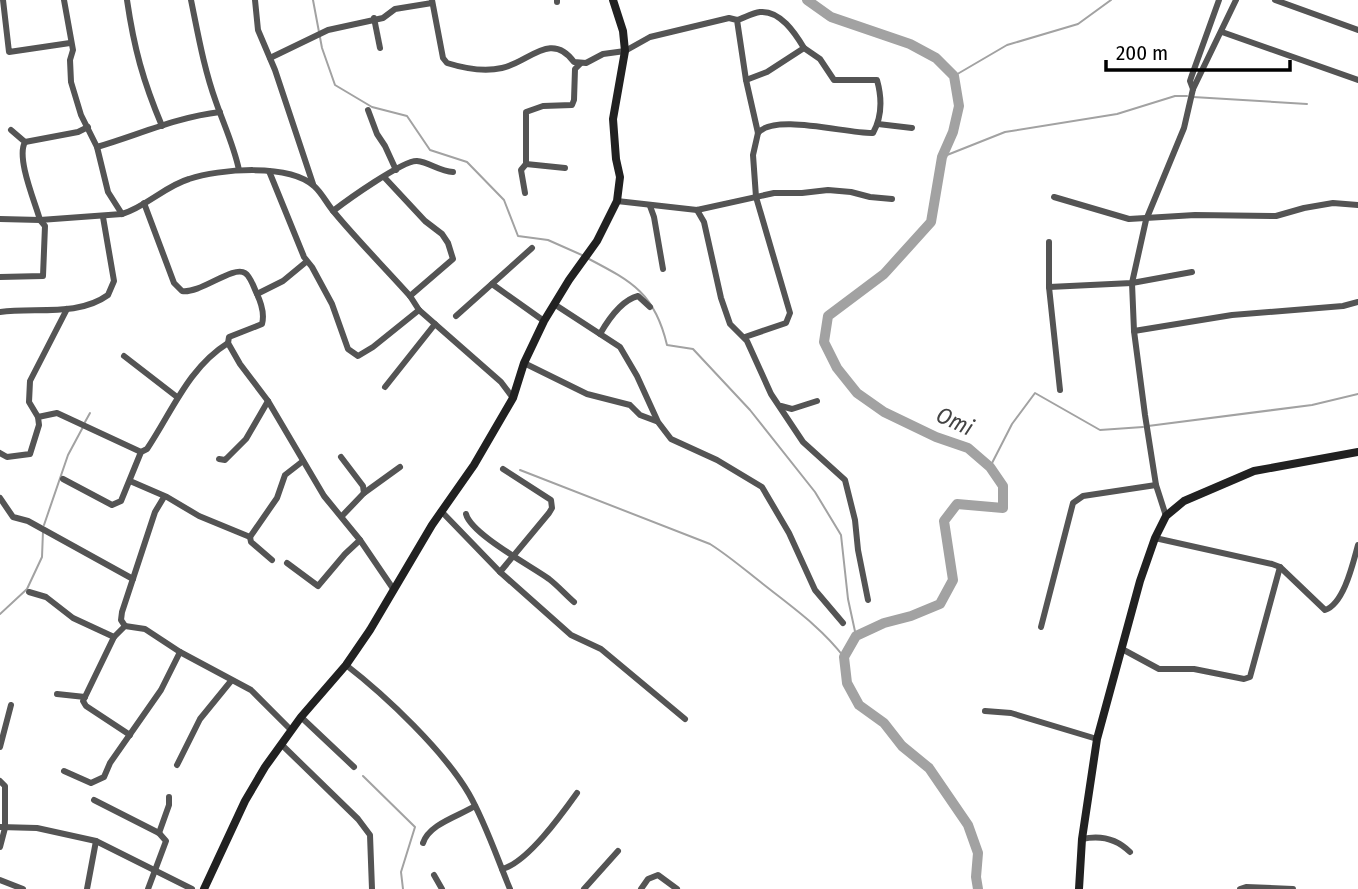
<svg xmlns="http://www.w3.org/2000/svg" width="1358" height="889" font-family="'Fira Sans Condensed',sans-serif">
  <style>
    .lines { fill: none; stroke-linecap: round; stroke-linejoin: round }
    .stream { stroke: #a2a2a2; stroke-width: 2 }
    .river { stroke: #a2a2a2; stroke-width: 10 }
    .street { stroke: #545454; stroke-width: 6 }
    .secondary { stroke: #212121; stroke-width: 8 }
    .labels { text-anchor: middle; stroke-width: 5; stroke-linejoin: round; paint-order: stroke }
    .water-label { font-size: 23px; font-style: italic; fill: #434343; stroke: #fff }
  </style>
  <rect width="100%" height="100%" fill="#fff"/>
  <g class="lines">
    <g class="stream">
      <polyline points="313,0 322,48 335,85 372,107 407,116 430,150 467,162 504,200 518,236 548,240 584,256"/>
      <polyline points="954,76 1007,45 1078,24 1111,0"/>
      <polyline points="1193,97 1307,104"/>
      <polyline points="942,157 1005,132 1117,114 1175,96 1187,96"/>
      <path d="M589,259C633,282 655,294 667,345L693,349L750,410L815,492L841,535L848,599L856,636"/>
      <polyline points="85,422 90,413"/>
      <polyline points="1148,426 1312,405 1358,394"/>
      <polyline points="990,467 1012,424 1035,393 1100,430 1143,427"/>
      <path d="M520,470L710,544C729,556 745,570 763,584C792,607 821,627 844,657"/>
      <polyline points="44,525 68,455 83,427"/>
      <polyline points="0,614 27,589 42,557 43,531"/>
      <polyline points="363,776 415,827 401,872 403,889"/>
    </g>
    <polyline class="river" points="807,0 831,17 910,44 936,58 954,76 959,106 953,132 942,157 931,222 884,274 828,316 824,342 837,368 857,393 884,412 936,437 968,448 990,467 1003,486 1003,508 957,504 944,521 953,580 940,604 911,616 884,623 856,636 844,657 847,683 859,705 884,723 902,746 929,768 968,825 978,853 976,877 978,889"/>
    <g class="street">
      <polyline points="3,0 9,52 70,43"/>
      <polyline points="64,0 73,50 70,60 71,82 81,115 97,147 108,192 122,214"/>
      <path d="M127,0C134,48 143,81 162,126"/>
      <path d="M191,0C198,34 204,69 216,102C224,125 234,146 239,170"/>
      <polyline points="255,0 258,30 275,70 313,184"/>
      <path d="M432,0L443,58L447,63C463,68 484,72 502,68C528,63 551,30 574,62L586,63L603,54L625,51L650,37L729,18L737,20L746,80L758,133L753,155L756,197L790,313L786,323L745,337"/>
      <polyline points="557,0 557,2"/>
      <polyline points="1275,0 1358,30"/>
      <polyline points="374,18 380,48"/>
      <path d="M737,20C744,18 752,13 760,12C780,10 795,33 804,48"/>
      <polyline points="1222,32 1358,80"/>
      <polyline points="270,58 328,30 383,18 395,9 432,3"/>
      <path d="M746,80L767,72L804,48L820,59L834,80H877C882,98 882,117 873,133C848,134 774,113 758,133"/>
      <polyline points="1193,89 1190,81 1192,75 1219,0"/>
      <polyline points="368,110 377,134 385,146 396,170"/>
      <polyline points="878,124 912,128"/>
      <polyline points="25,142 78,132 88,127"/>
      <path d="M97,147C138,135 177,117 220,112"/>
      <polyline points="526,164 565,168"/>
      <polyline points="269,171 304,257 312,267 332,304 348,349 358,356 373,347 419,310"/>
      <polyline points="384,177 425,221 442,234 448,243 453,259 410,296"/>
      <polyline points="525,193 521,170 526,164 526,112 543,106 572,105 574,100 575,69 580,64"/>
      <polyline points="1054,197 1129,219 1195,215 1276,216 1304,208 1333,203 1358,205"/>
      <polyline points="617,201 697,210 774,193 802,193 828,190 851,192 870,197 892,199"/>
      <polyline points="650,206 654,217 663,269"/>
      <polyline points="697,210 704,222 721,298 730,324 747,341 771,394 803,442 845,480 855,520 858,550 868,600"/>
      <path d="M333,211C346,201 403,160 417,161C429,162 439,171 453,172"/>
      <path d="M0,219L40,220L122,214C146,207 165,186 189,179C219,169 289,163 314,186C322,193 327,204 334,212C358,241 385,268 410,296L419,310L501,382L513,398"/>
      <polyline points="1049,242 1049,287 1060,390"/>
      <path d="M0,277L43,276L45,226L40,220C35,202 16,158 25,142L11,130"/>
      <polyline points="492,284 544,321"/>
      <polyline points="1049,287 1132,283 1192,272"/>
      <polyline points="257,294 283,281 306,262"/>
      <polyline points="554,304 620,347 637,376 658,422 671,439 717,460 762,487 789,533 815,590 843,623"/>
      <path d="M0,312C34,307 78,317 108,295L114,281L103,217"/>
      <polyline points="456,316 532,248"/>
      <polyline points="1134,331 1232,315 1343,306 1358,302"/>
      <path d="M600,334C608,320 622,300 638,296L650,307"/>
      <polyline points="228,343 240,364 268,401 324,496 360,540 394,590"/>
      <polyline points="124,356 177,397"/>
      <polyline points="524,363 587,394 630,405 640,415 656,421"/>
      <polyline points="385,387 435,324"/>
      <polyline points="781,406 792,409 817,401"/>
      <polyline points="38,417 57,413 141,452"/>
      <polyline points="0,453 7,457 30,454 39,425 38,417 29,402 30,381 67,309"/>
      <polyline points="341,457 363,486 364,493"/>
      <polyline points="219,459 225,460 246,439 268,401"/>
      <path d="M63,479L112,505L121,501L141,452L147,449C172,412 188,368 228,343L229,337L262,324C265,313 261,302 256,292C254,287 250,276 245,273C233,265 200,294 182,291L174,283L144,203"/>
      <polyline points="130,481 167,497 199,516 250,537 277,498 285,475 303,461"/>
      <polyline points="0,498 13,517 28,521 133,579"/>
      <polyline points="441,511 500,572 571,635 601,649 685,719"/>
      <path d="M466,514C471,534 531,566 549,579C558,586 566,595 574,602"/>
      <polyline points="342,516 364,493 400,467"/>
      <polyline points="1166,516 1156,485 1145,415 1134,331 1132,283 1146,220 1184,128 1193,89 1236,0"/>
      <polyline points="250,537 251,542 272,560"/>
      <path d="M1155,538L1272,564L1280,567L1325,610C1344,604 1353,563 1358,545"/>
      <polyline points="287,563 318,586 345,554 360,540"/>
      <polyline points="500,572 549,513 552,508 551,500 503,469"/>
      <polyline points="29,592 46,597 73,618 114,637 125,626 145,629 180,652 251,690 291,730"/>
      <polyline points="125,626 121,620 122,612 155,512 164,497"/>
      <polyline points="1041,627 1073,503 1083,496 1156,485"/>
      <polyline points="114,637 83,701 86,706 130,735"/>
      <polyline points="1122,649 1159,669 1194,669 1244,679 1250,677 1280,567"/>
      <path d="M346,665C386,696 444,751 469,794C486,824 497,858 510,889"/>
      <polyline points="57,694 85,697"/>
      <polyline points="985,711 1011,713 1097,739"/>
      <polyline points="301,717 354,767"/>
      <polyline points="281,744 358,819 370,835 372,889"/>
      <polyline points="0,747 11,705"/>
      <polyline points="177,765 200,719 231,681"/>
      <polyline points="64,771 91,783 104,777 110,763 161,690 180,652"/>
      <polyline points="0,781 5,786 5,828 0,847"/>
      <polyline points="94,800 159,833 166,841 148,889"/>
      <polyline points="0,827 37,828 96,841 192,889"/>
      <polyline points="159,833 169,805 169,797"/>
      <path d="M1082,839C1100,835 1116,838 1130,852"/>
      <path d="M423,843C429,824 459,816 475,806"/>
      <path d="M502,869C527,863 562,814 577,793"/>
      <polyline points="434,875 442,889"/>
      <polyline points="0,880 23,889"/>
      <polyline points="87,889 96,841"/>
      <polyline points="584,889 618,851"/>
      <polyline points="641,889 648,879 658,875 677,889"/>
      <polyline points="1240,889 1246,887 1293,889"/>
    </g>
    <g class="secondary">
      <polyline points="204,889 245,801 265,767 301,717 346,665 370,630 432,525 474,465 513,398 524,363 544,321 569,280 597,241 617,201 620,177 616,159 613,119 625,51 623,31 613,0"/>
      <polyline points="1079,889 1082,839 1097,739 1140,581 1155,538 1166,516 1184,501 1254,471 1358,452"/>
    </g>
  </g>
  <g class="labels">
    <g class="water-label">
      <text transform="translate(955 421) rotate(25)" y="8">Omi</text>
    </g>
  </g>
  <path d="M1106 60v10h184v-10" fill="none" stroke="#000000" stroke-width="3.5"/>
  <text x="1116" y="60" font-size="21" fill="#000000" stroke="#ffffff" stroke-width="5" paint-order="stroke">200 m</text>
</svg>
